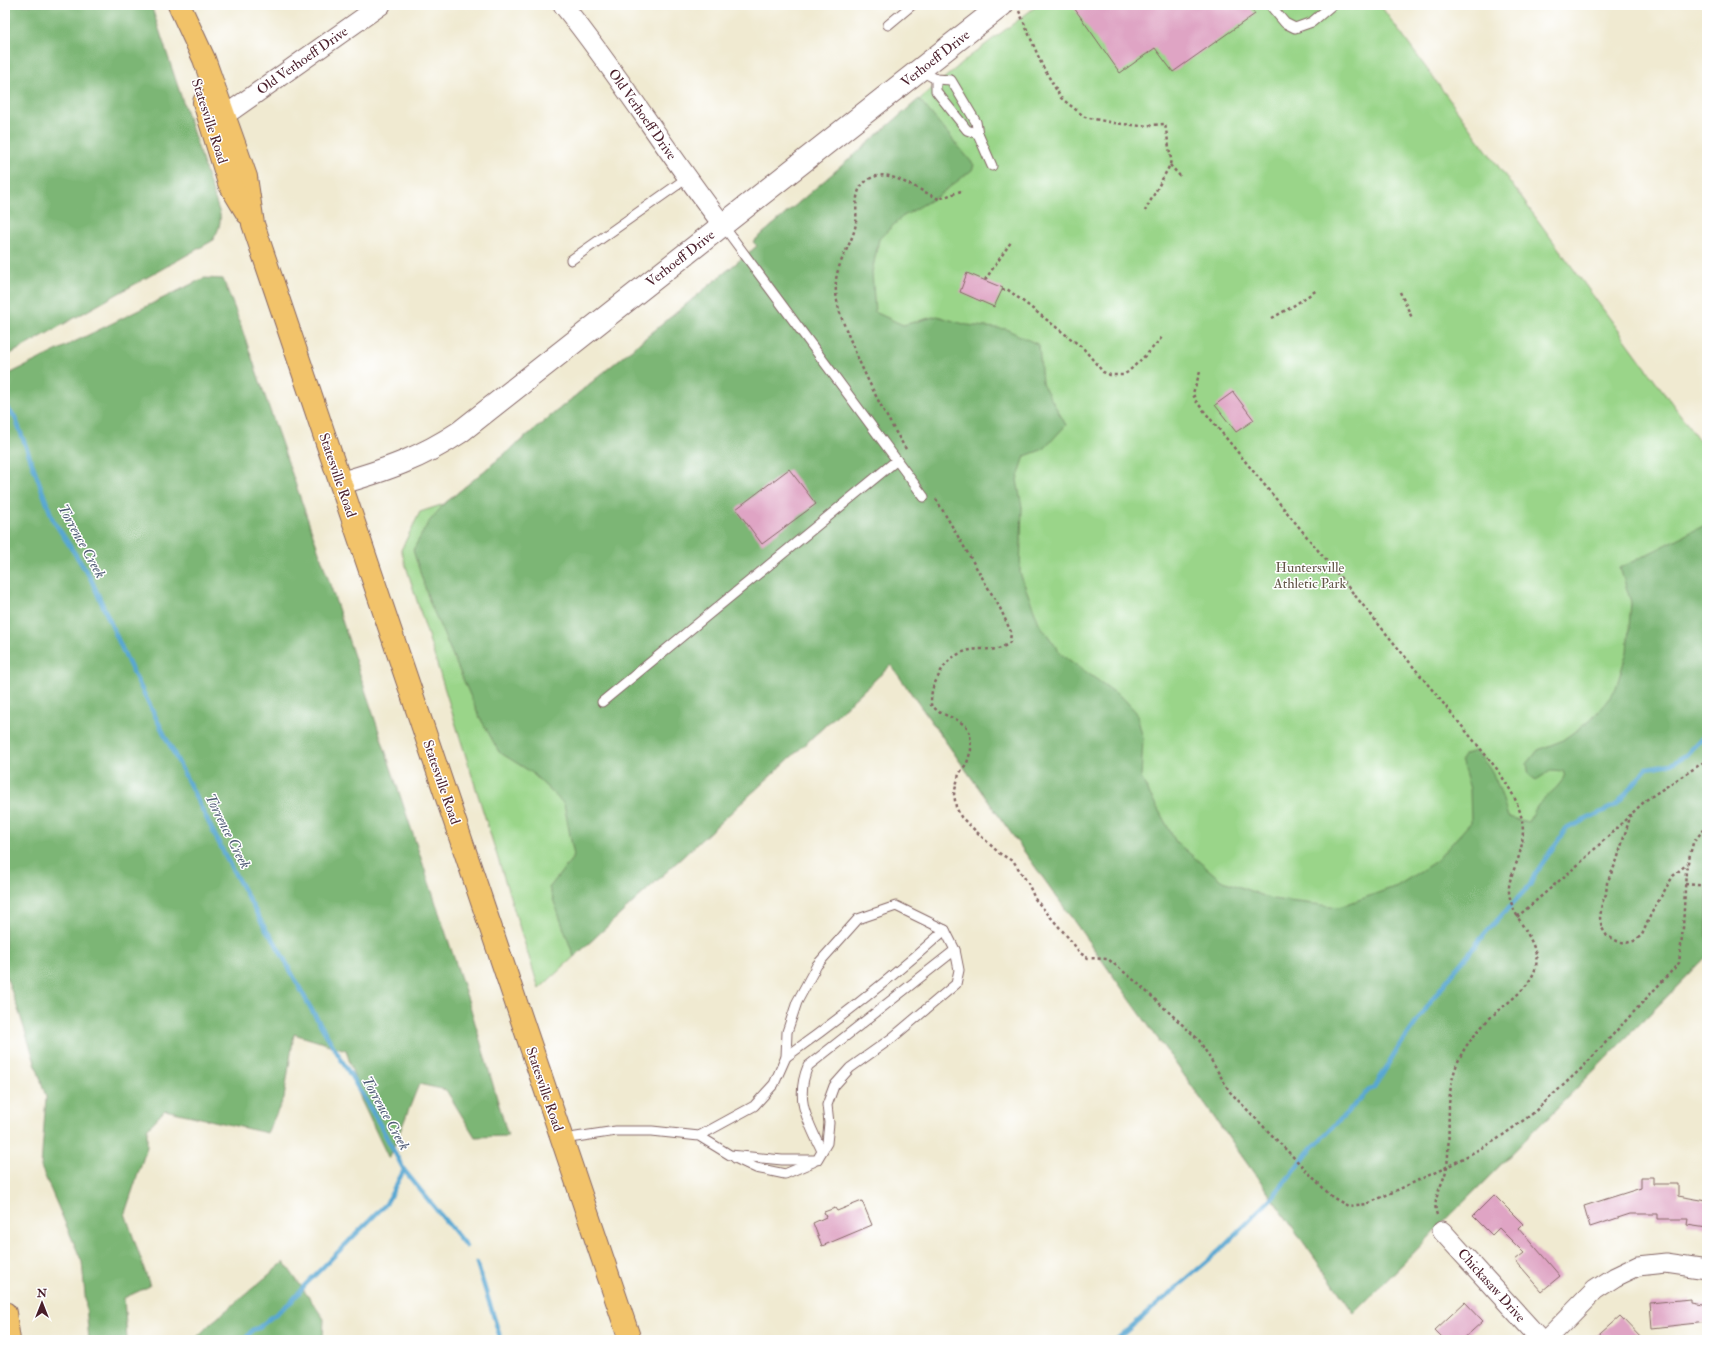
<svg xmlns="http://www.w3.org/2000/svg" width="1712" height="1345" font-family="'IM FELL Double Pica',serif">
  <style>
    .green { fill: #9ad589; stroke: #727a5a }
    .forest { fill: #7bb675; stroke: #626a50 }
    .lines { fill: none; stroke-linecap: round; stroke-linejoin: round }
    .stream { stroke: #58a7d2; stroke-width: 4.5 }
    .building { fill: #dfa4c4 }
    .service-casing { stroke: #846665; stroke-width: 11 }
    .minor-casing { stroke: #846665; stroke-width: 21 }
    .tertiary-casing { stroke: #846665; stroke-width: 24 }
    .primary-casing { stroke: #846665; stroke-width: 24 }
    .motorway-casing { stroke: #846665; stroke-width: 24 }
    .path { stroke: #846665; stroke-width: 2.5; stroke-dasharray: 3 3; stroke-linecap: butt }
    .service { stroke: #fff; stroke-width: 9 }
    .minor { stroke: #fff; stroke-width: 19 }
    .tertiary { stroke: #fff; stroke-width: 22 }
    .primary { stroke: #f2c36a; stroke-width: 22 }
    .motorway { stroke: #f2c36a; stroke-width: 22 }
    .labels { text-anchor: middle; stroke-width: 3; stroke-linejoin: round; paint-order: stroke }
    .street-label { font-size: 14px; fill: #4a1f2b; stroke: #fff }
    .park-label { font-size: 14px; fill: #625647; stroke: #fff }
    .water-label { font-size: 15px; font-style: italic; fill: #505c76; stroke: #fff }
  </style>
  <rect width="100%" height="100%" fill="#fff"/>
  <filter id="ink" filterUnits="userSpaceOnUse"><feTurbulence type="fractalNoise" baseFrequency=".025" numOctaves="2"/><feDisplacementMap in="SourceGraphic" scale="8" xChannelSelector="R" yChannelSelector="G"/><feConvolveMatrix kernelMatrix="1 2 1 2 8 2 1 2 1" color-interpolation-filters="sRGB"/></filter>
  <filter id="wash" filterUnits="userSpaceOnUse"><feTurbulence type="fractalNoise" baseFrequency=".012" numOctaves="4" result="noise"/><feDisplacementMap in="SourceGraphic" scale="16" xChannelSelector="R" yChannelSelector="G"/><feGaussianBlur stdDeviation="0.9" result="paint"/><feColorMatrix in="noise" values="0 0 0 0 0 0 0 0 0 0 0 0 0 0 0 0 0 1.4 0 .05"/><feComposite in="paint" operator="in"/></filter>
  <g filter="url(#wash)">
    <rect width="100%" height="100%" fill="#f0ead1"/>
    <polygon class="green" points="1038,5 1380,5 1707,451 1707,956 1354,1313 891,665 539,989 401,550 420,512 444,504 757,246 753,242 969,57"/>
    <g class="forest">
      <path d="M5,5H151L220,214C221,225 218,232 212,241L5,357Z"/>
      <path d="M919,99L974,165L972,170L938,196L902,217L879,239L872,272L875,312L903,325L937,316L967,325L1006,329L1039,345L1042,383L1066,425L1044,449L1025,456L1017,480L1022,507L1020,573L1039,623L1061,654L1124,699L1136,712L1143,738L1141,778L1176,842L1221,880L1272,899L1339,907L1397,886L1436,861L1471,822L1470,789L1461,760L1465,754L1475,751C1496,771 1500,790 1508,817L1528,822L1538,805L1557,787L1565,777L1563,771L1552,770L1536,780L1529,775L1527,764L1538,750L1561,741L1591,720L1615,691L1627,652L1631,602L1620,568L1707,524V956L1354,1313L891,665L574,957L549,888L574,856L564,804L531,772L499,752L479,716L430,603L413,550L428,523L444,504L757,246L753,242Z"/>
      <polygon points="204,278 223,279 236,312 327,575 470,1006 508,1136 475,1137 446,1090 419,1084 389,1159 361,1100 346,1050 294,1034 284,1098 267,1133 165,1110 147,1129 147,1147 125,1213 150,1286 124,1298 127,1340 89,1340 82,1262 41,1167 46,1097 20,1015 5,973 5,376"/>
      <polygon points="284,1262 324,1319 323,1340 194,1340 210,1324"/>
    </g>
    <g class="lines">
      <g class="stream">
        <polyline points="5,406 15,417 53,520 90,577 129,664 231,867 266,930 275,942 310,1007 379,1123 404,1170 466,1246"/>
        <polyline points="477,1263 501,1340"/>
        <polyline points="245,1340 252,1330 258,1328 292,1301 305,1285 386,1204 404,1170"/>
        <polyline points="1116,1340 1219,1251 1271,1199 1313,1147 1370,1089 1374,1088 1399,1047 1440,989 1487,931 1530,885 1535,874 1566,829 1616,805 1647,768 1671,764 1686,755 1707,733"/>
      </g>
    </g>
    <g id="blocks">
      <g class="building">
        <polygon points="1072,5 1248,5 1255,14 1173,72 1155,48 1120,73"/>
        <polygon points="967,273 1003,288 994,307 960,292"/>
        <polygon points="1233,392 1254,420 1236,432 1215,405"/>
        <polygon points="789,469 816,504 762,544 736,509"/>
        <polygon points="1641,1177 1653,1177 1653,1184 1678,1184 1678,1196 1707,1201 1707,1228 1687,1225 1688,1219 1657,1219 1657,1214 1630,1214 1590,1227 1584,1206 1641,1188"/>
        <polygon points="1494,1195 1523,1224 1519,1228 1560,1276 1542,1291 1515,1260 1524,1253 1499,1228 1492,1235 1473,1216"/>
        <polygon points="862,1201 872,1225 822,1246 813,1223 826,1217 824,1212 835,1208 837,1211"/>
        <polygon points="1690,1299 1690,1302 1707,1305 1707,1322 1652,1328 1650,1303"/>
        <polygon points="1465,1302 1483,1321 1462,1340 1445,1340 1435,1330"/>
        <polygon points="1620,1316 1643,1340 1593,1340"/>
      </g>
    </g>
  </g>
  <g filter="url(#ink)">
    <use href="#blocks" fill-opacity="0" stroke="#846665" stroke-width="1"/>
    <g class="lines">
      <defs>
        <g id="service">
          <polyline points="1270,5 1285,23 1295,28 1312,22 1332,5"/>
          <polyline points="888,25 912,5"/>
          <polyline points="921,71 936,79 951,80 976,122 978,134 992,166"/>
          <polyline points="936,79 936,91 967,130 978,134"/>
          <polyline points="722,224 924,497"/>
          <polyline points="571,260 687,178"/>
          <polyline points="602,702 897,460"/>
          <path d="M786,1057C841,1018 894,976 945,930"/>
          <polyline points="563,1139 616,1131 652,1131 699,1136 730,1155 782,1160 817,1160 827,1143 829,1123 827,1105 834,1086 850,1068 892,1038 956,984 959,970 955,950 945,930 896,906 858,919 817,965 797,1002 787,1032 786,1057 774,1084 754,1106 699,1136"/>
          <path d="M822,1151C808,1121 794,1100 808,1066L955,950"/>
          <polyline points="735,1158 756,1168 785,1174 813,1162"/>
        </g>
        <g id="minor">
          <path d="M563,5C620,76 667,153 722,224"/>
          <polyline points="224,116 381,5"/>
          <polyline points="1442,1231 1541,1340"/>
          <polyline points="1546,1340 1595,1290 1615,1277 1638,1266 1666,1263 1707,1269"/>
        </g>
        <path id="tertiary" d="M341,483C386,470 421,458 460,432L1002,5"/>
        <g id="primary">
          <polyline points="179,5 204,59 246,177 253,224 630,1340"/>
          <polyline points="204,102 229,183 247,213"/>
        </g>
        <polyline id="motorway" points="5,1313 9,1340"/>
      </defs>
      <use href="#service" class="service-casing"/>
      <use href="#minor" class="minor-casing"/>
      <use href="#tertiary" class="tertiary-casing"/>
      <use href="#primary" class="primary-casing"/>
      <use href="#motorway" class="motorway-casing"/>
      <g class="path">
        <polyline points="1019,11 1042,65 1061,98 1085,117 1114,123 1141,126 1165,124 1171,159 1170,165 1145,211"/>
        <polyline points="1170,165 1180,176"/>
        <polyline points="985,280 1011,242"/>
        <polyline points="1002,290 1007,289 1083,348 1103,372 1110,375 1123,375 1128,372 1149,352 1163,336"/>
        <polyline points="1400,292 1412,318"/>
        <polyline points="1272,318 1290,308 1317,290"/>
        <path d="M1200,372L1193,393L1195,400L1497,769C1516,798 1530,819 1519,856C1516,866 1510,876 1509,887C1507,915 1541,940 1536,966C1531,989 1504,1004 1488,1020C1481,1027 1473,1037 1467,1045C1441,1084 1452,1123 1447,1166C1445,1182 1431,1198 1437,1215"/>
        <path d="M906,449C886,417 869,384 854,349C845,326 834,306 836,280C838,260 853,243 856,223C857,213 855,203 858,193C861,180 877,173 889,176C905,181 924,192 939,199L961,191"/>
        <path d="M936,499L1000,608L1011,632L1010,642C998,652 994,649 981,649C963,649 948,657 940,673C933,687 931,688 931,705L939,712L957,720L966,726L970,733L971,750L967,763L959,774L954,794L956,807L961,817L999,853L1014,862L1028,883L1035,899L1072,942L1080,953L1088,958L1108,959L1135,981L1199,1040L1230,1092L1332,1197L1348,1206L1367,1204L1447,1167L1496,1140L1531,1115L1583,1067L1679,963L1683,928L1686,870L1693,843L1707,825"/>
        <polyline points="1631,814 1617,860 1607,883 1606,894 1602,903 1600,918 1602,928 1607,936 1617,941 1626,943 1634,941 1642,935 1651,914 1673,876 1687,864"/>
        <polyline points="1685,884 1707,886"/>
        <polyline points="1517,917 1580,863 1646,800 1707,760"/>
      </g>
      <use href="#service" class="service"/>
      <use href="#minor" class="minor"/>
      <use href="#tertiary" class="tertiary"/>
      <use href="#primary" class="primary"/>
      <use href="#motorway" class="motorway"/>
    </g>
  </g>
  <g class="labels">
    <g class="street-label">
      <text transform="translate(935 58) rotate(-38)" y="5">Verhoeff Drive</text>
      <text transform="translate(302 60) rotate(-35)" y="5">Old Verhoeff Drive</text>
      <text transform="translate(643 114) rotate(55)" y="5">Old Verhoeff Drive</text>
      <text transform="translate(210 121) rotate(72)" y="5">Statesville Road</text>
      <text transform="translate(680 258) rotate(-38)" y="5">Verhoeff Drive</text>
      <text transform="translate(338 475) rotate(71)" y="5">Statesville Road</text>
      <text transform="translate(442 782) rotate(71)" y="5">Statesville Road</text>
      <text transform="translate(545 1089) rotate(71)" y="5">Statesville Road</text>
      <text transform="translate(1492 1285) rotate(48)" y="5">Chickasaw Drive</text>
    </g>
    <g class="park-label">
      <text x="1310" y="572">Huntersville<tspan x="1310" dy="16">Athletic Park</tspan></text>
    </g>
    <g class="water-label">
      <text transform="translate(82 541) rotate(61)" y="5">Torrence Creek</text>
      <text transform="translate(228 831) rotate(63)" y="5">Torrence Creek</text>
      <text transform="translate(386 1113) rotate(61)" y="5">Torrence Creek</text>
    </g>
  </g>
  <rect width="1712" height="1345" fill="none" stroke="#fff" stroke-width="20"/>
  <g transform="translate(42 1303)" stroke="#ffffff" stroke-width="3" paint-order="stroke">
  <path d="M0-3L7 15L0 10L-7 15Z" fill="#4a1f2b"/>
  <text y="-6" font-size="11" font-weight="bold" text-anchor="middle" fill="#4a1f2b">N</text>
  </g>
</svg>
